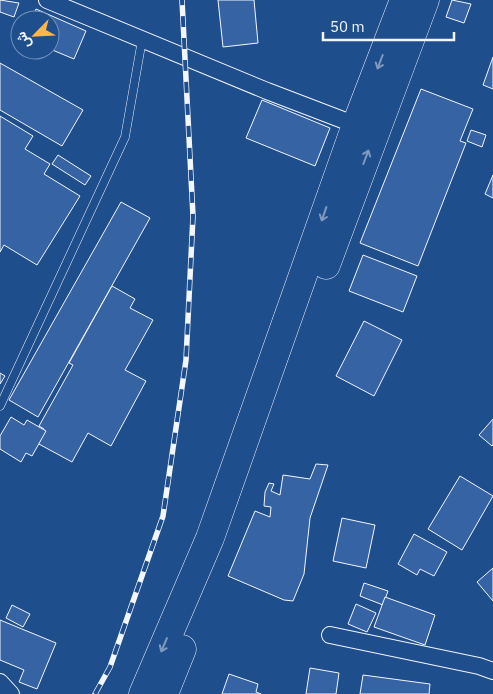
<svg xmlns="http://www.w3.org/2000/svg" width="493" height="694" font-family="'IBM Plex Sans',Vazirmatn,sans-serif">
  <style>
    .building { fill: #3563a3; stroke: #f2f6ff }
    .lines { fill: none; stroke-linecap: round; stroke-linejoin: round }
    .lane-casing { stroke: #f2f6ff; stroke-width: 9 }
    .street-casing { stroke: #f2f6ff; stroke-width: 18 }
    .highway-casing { stroke: #f2f6ff; stroke-width: 29 }
    .lane { stroke: #1f4e8c; stroke-width: 8 }
    .street { stroke: #1f4e8c; stroke-width: 16 }
    .highway { stroke: #1f4e8c; stroke-width: 28 }
    .rail-casing { stroke: #f2f6ff; stroke-width: 5.5 }
    .rail { stroke: #1f4e8c; stroke-width: 4; stroke-dasharray: 11; stroke-linecap: butt }
    .oneway { stroke: #7e9ac0 }
  </style>
  <rect width="100%" height="100%" fill="#1f4e8c"/>
  <g class="building">
    <polygon points="0,0 19,3 14,17 0,12"/>
    <polygon points="218,0 254,0 258,43 223,47"/>
    <polygon points="452,0 471,4 464,23 446,17"/>
    <polygon points="36,9 86,31 74,59 50,49 50,20 31,20"/>
    <polygon points="493,57 493,89 483,85"/>
    <polygon points="0,63 83,110 62,146 0,110"/>
    <polygon points="421,89 473,109 460,141 466,143 418,266 360,243"/>
    <polygon points="262,100 330,128 315,166 246,138"/>
    <polygon points="0,116 33,136 25,149 50,164 44,174 80,196 37,265 4,245 0,252"/>
    <polygon points="471,130 486,135 482,147 467,141"/>
    <polygon points="58,155 91,176 85,185 52,164"/>
    <polygon points="493,175 493,198 485,194"/>
    <polygon points="121,202 150,218 38,417 9,400"/>
    <polygon points="363,255 417,276 403,312 349,291"/>
    <polygon points="112,286 135,299 130,308 153,320 125,370 146,381 111,446 88,433 72,462 37,443 44,429 39,426 73,365 69,363"/>
    <polygon points="364,321 402,340 374,396 336,376"/>
    <polygon points="0,373 5,376 0,384"/>
    <polygon points="11,417 24,425 27,420 46,431 32,456 26,453 21,462 0,449 0,436"/>
    <polygon points="493,419 493,445 492,446 479,435"/>
    <polygon points="316,464 328,465 310,518 304,574 293,601 284,600 228,576 255,511 270,517 271,507 264,506 265,492 269,483 274,484 271,491 280,495 283,475 310,479"/>
    <polygon points="460,476 493,496 462,550 428,529"/>
    <polygon points="342,518 375,525 366,568 333,561"/>
    <polygon points="414,534 447,552 434,576 420,569 417,575 398,564"/>
    <polygon points="493,568 493,601 477,582"/>
    <polygon points="364,583 388,591 383,605 360,596"/>
    <polygon points="385,597 435,615 425,645 374,627"/>
    <polygon points="356,604 376,613 367,632 348,624"/>
    <polygon points="12,605 30,614 23,627 6,618"/>
    <polygon points="0,620 56,643 37,689 19,682 24,670 0,660"/>
    <polygon points="310,668 339,673 336,694 306,694"/>
    <polygon points="229,674 258,684 256,692 261,694 222,694"/>
    <polygon points="363,675 430,684 429,694 360,694"/>
  </g>
  <g class="lines">
    <defs>
      <polyline id="lane" points="0,406 125,137 142,40"/>
      <g id="street">
        <polyline points="47,0 267,91 356,125"/>
        <polyline points="330,635 479,666 493,671"/>
        <polyline points="0,682 11,694"/>
      </g>
      <g id="highway">
        <polyline points="326,265 425,0"/>
        <polyline points="143,694 210,538 356,125 404,0"/>
        <polyline points="164,694 182,649"/>
      </g>
    </defs>
    <use href="#lane" class="lane-casing"/>
    <use href="#street" class="street-casing"/>
    <use href="#highway" class="highway-casing"/>
    <use href="#lane" class="lane"/>
    <use href="#street" class="street"/>
    <use href="#highway" class="highway"/>
    <defs>
      <polyline id="rail" points="95,694 110,667 163,516 186,360 193,216 182,0"/>
    </defs>
    <use href="#rail" class="rail-casing"/>
    <use href="#rail" class="rail"/>
  </g>
  <defs><path id="oneway-shaft" d="M-6 0H5M1.5-3L5.5 0L1.5 3" fill="none" stroke-width="1.6" stroke-linecap="round" stroke-linejoin="round" transform="scale(1.25)"/></defs>
  <g class="oneway">
    <use href="#oneway-shaft" transform="translate(380 62) rotate(111)"/>
    <use href="#oneway-shaft" transform="translate(366 157) rotate(-69)"/>
    <use href="#oneway-shaft" transform="translate(324 214) rotate(109)"/>
    <use href="#oneway-shaft" transform="translate(164 645) rotate(113)"/>
  </g>
  <g transform="translate(35 35) rotate(246)"><circle r="24" fill="#1f4e8c" stroke="#7391ba"/>
  <path d="M0-4L9 19L0 12L-9 19Z" fill="#ffb74d"/>
  <text y="-8" font-size="14" font-weight="bold" text-anchor="middle" fill="#f2f6ff">ش</text>
  </g>
  <path d="M323 32v8h131v-8" fill="none" stroke="#f2f6ff" stroke-width="2.5"/>
  <text x="330" y="32" font-size="15" fill="#f2f6ff" stroke="#1f4e8c" stroke-width="4" paint-order="stroke">50 m</text>
</svg>
